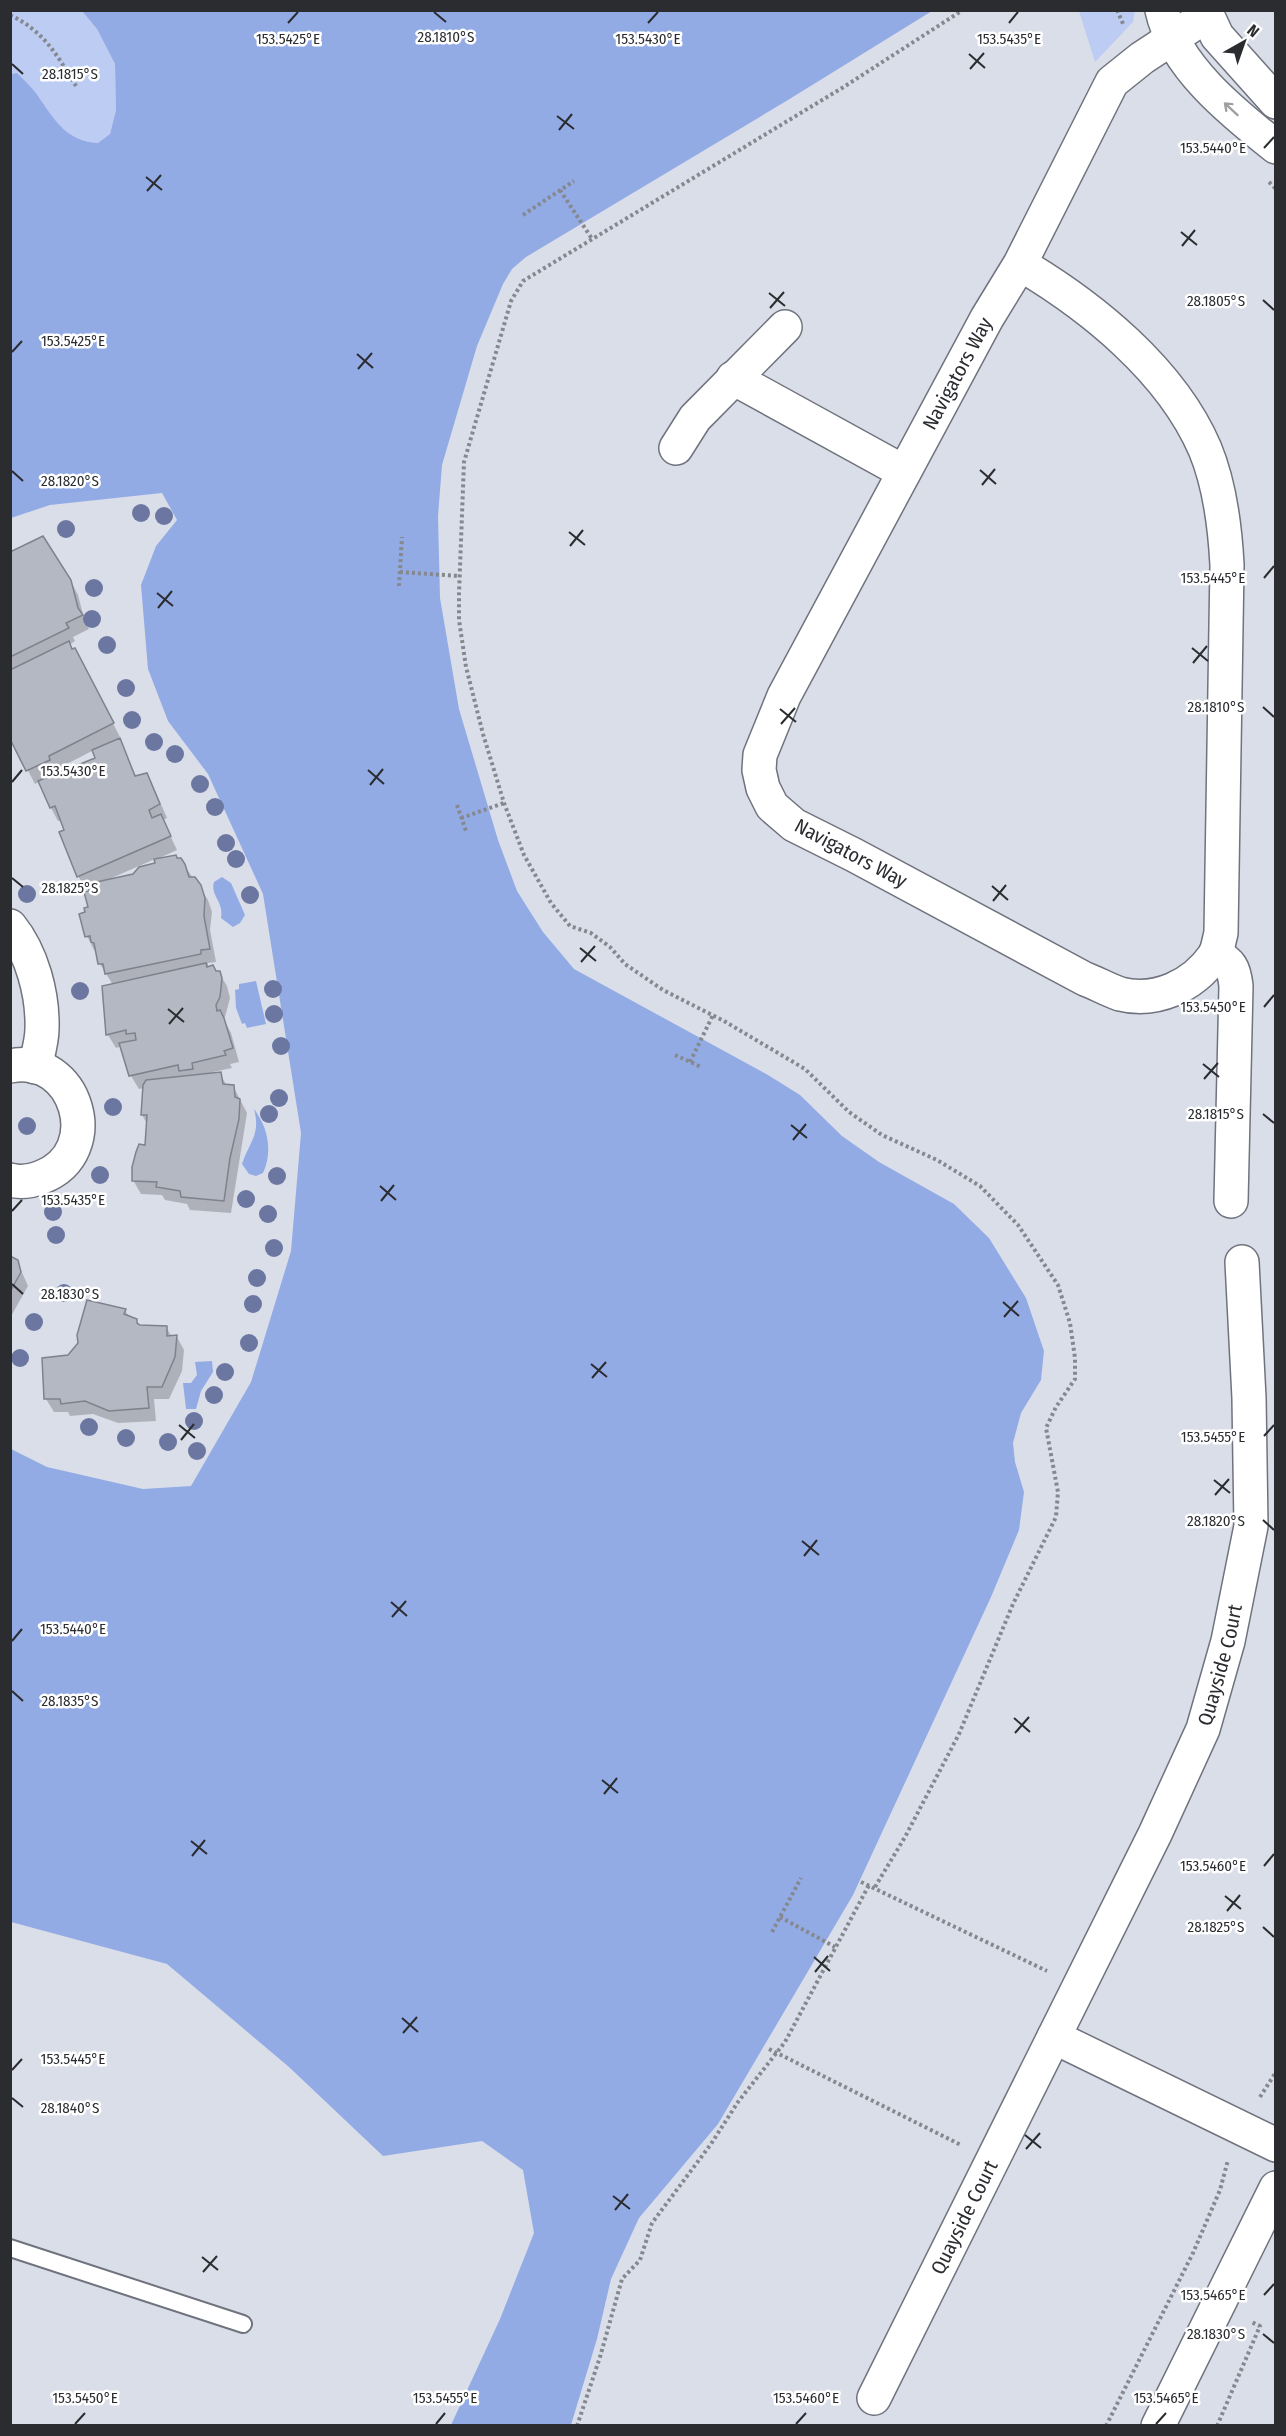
<svg xmlns="http://www.w3.org/2000/svg" width="1286" height="2436" font-family="'Fira Sans Condensed',sans-serif">
  <style>
    .green { fill: #bcccf3 }
    .water { fill: #93abe5 }
    .shadow { fill: #0003; fill-rule: evenodd }
    .building { fill: #b4b8c3; stroke: #7e828c; stroke-width: 1.5 }
    .lines { fill: none; stroke-linecap: round; stroke-linejoin: round }
    .service-casing { stroke: #6f737d; stroke-width: 20 }
    .minor-casing { stroke: #6f737d; stroke-width: 36 }
    .path { stroke: #85888f; stroke-width: 4; stroke-dasharray: 3 3; stroke-linecap: butt }
    .service { stroke: #fff; stroke-width: 16 }
    .minor { stroke: #fff; stroke-width: 33 }
    .tree { fill: #6b77a0 }
    .oneway { stroke: #9fa0a2 }
    .ticks { fill: none; stroke: #2a2c30; stroke-width: 2 }
    .labels { text-anchor: middle; stroke-width: 5; stroke-linejoin: round; paint-order: stroke }
    .street-label { font-size: 20px; fill: #2a2c30; stroke: #fff }
    .ticks-label { font-size: 15px; text-anchor: middle; fill: #2a2c30; stroke: #fff; stroke-width: 5; stroke-linejoin: round; paint-order: stroke }
  </style>
  <rect width="100%" height="100%" fill="#dadee9"/>
  <g class="green">
    <path d="M11,11H82L97,29L115,64L116,110L110,134L98,143C67,141 56,123 40,99C34,89 25,81 17,73L11,74Z"/>
    <polygon points="1079,11 1079,10 1135,11 1133,22 1095,62"/>
  </g>
  <g class="water">
    <path d="M82,11H932L788,100L526,257L512,269L503,284L477,346L442,465L438,516L440,598L459,709L498,840L517,891L543,932L574,969L768,1075L800,1095L842,1136L879,1162L954,1204L989,1238L1026,1298L1044,1351L1041,1380L1021,1413L1013,1443L1015,1462L1024,1492L1019,1530L991,1597L853,1895L718,2124L639,2218L611,2279L597,2339L571,2425H451L500,2319L534,2233L523,2170L482,2141L383,2156L289,2067L167,1964L11,1922V1449L47,1467L143,1489L191,1486L251,1382L291,1251L301,1133L263,894L208,774L168,721L148,669L141,585L156,546L177,520L162,493L50,505L11,518V74L17,73C25,81 34,89 40,99C56,122 67,141 98,143L110,134L116,110L115,64L97,29Z"/>
    <path d="M222,877L231,883L245,915L240,923L233,927L221,918C224,901 210,896 214,882Z"/>
    <polygon points="256,981 266,1024 247,1028 245,1023 242,1024 236,1008 235,990 239,989 239,984"/>
    <path d="M254,1109C268,1127 273,1152 263,1173L256,1176L249,1174L242,1164C249,1142 261,1135 254,1109Z"/>
    <polygon points="212,1361 213,1372 201,1391 196,1409 186,1409 183,1383 191,1383 197,1375 195,1362"/>
  </g>
  <g class="shadow">
    <path d="M10,554L70,580L78,595L85,622L89,629L73,637L75,641L69,645L82,663L120,737L118,738L137,778L147,774L154,788L167,818L163,820L177,850L157,859L184,865L208,900L212,912L210,930L216,962L208,963V968L219,973L227,986L230,998L225,1017L223,1018L231,1033L239,1062L230,1064L232,1068L213,1072L214,1074H220L227,1086H233L247,1113L231,1213L190,1210L187,1204L165,1200L162,1195L141,1194L133,1180L146,1147L148,1125L142,1115L144,1088L139,1089L131,1076L122,1046L116,1048L108,1035L104,987L113,985L100,964L97,949L94,950L87,936L90,909V887L86,889L78,876L62,820L58,821L51,808L40,781L35,784L10,736ZM94,750L97,759L57,775L55,770ZM155,859L157,864L134,876L107,880Z"/>
    <polygon points="10,1258 17,1261 28,1286 10,1318"/>
    <polygon points="125,1310 129,1317 136,1320 140,1327 166,1327 172,1337 177,1337 184,1350 182,1371 169,1399 154,1399 156,1421 118,1423 93,1414 70,1416 68,1412 54,1412 46,1399 69,1357"/>
  </g>
  <g class="building">
    <polygon points="43,536 71,580 78,608 83,615 66,623 69,628 10,657 10,552"/>
    <polygon points="69,641 72,649 75,648 114,723 49,756 50,760 26,771 10,739 10,670"/>
    <polygon points="120,738 135,776 147,773 160,804 149,810 152,818 161,814 171,836 77,877 59,832 64,830 55,806 50,808 38,781 95,758 92,750"/>
    <polygon points="176,855 177,858 181,858 185,864 189,877 195,877 201,885 205,898 204,916 210,949 201,950 201,954 105,974 103,964 98,964 94,943 91,942 90,936 85,937 79,914 85,912 84,908 88,907 84,892 89,891 87,884 133,874 139,867 155,863 154,859"/>
    <polygon points="206,963 207,967 213,965 216,971 220,971 222,978 220,997 216,1005 217,1011 220,1010 224,1018 233,1048 224,1051 226,1055 192,1063 193,1069 179,1071 178,1065 129,1076 119,1043 136,1040 135,1033 126,1034 126,1030 106,1035 102,986"/>
    <polygon points="221,1072 223,1084 234,1085 235,1097 240,1099 239,1119 230,1158 224,1201 181,1197 180,1191 156,1187 157,1182 132,1181 132,1167 136,1152 139,1144 145,1145 147,1115 141,1115 143,1085 146,1080"/>
    <polygon points="10,1256 18,1260 21,1272 10,1292"/>
    <polygon points="87,1300 126,1309 124,1314 137,1319 137,1323 140,1325 167,1326 167,1336 177,1335 175,1357 162,1387 147,1387 149,1408 109,1411 85,1401 61,1404 60,1399 44,1399 42,1358 68,1355 78,1343 77,1335"/>
  </g>
  <g class="lines">
    <defs>
      <polyline id="service" points="10,2248 243,2324"/>
      <g id="minor">
        <path d="M1162,10C1174,66 1233,113 1276,147"/>
        <polyline points="1205,10 1217,36 1276,102"/>
        <path id="s1" d="M1020,264C1091,306 1171,370 1205,449C1220,485 1225,526 1227,565L1221,933C1219,940 1218,950 1214,956C1193,986 1156,1003 1120,994C1108,990 1096,983 1085,979L854,855L794,825L772,806L763,788L759,770L760,755L784,696L987,318L1020,264L1112,82L1142,58L1206,16"/>
        <polyline points="733,378 904,472"/>
        <polyline points="676,448 695,418 785,327"/>
        <path d="M10,926C32,953 43,994 42,1029C42,1041 38,1054 35,1067"/>
        <path d="M1215,954C1231,963 1234,968 1236,986L1231,1201"/>
        <path d="M10,1066C76,1052 107,1152 42,1177C32,1181 21,1183 10,1180"/>
        <polyline points="1054,2037 1276,2145"/>
        <path id="s2" d="M874,2398L1155,1834L1203,1729L1228,1641L1251,1526L1249,1398L1242,1262"/>
        <polyline points="1158,2426 1276,2188"/>
      </g>
    </defs>
    <use href="#service" class="service-casing"/>
    <use href="#minor" class="minor-casing"/>
    <g class="path">
      <polyline points="1117,10 1124,26"/>
      <path d="M10,15C44,31 57,55 76,86"/>
      <polyline points="1269,182 1276,189"/>
      <polyline points="560,190 592,239"/>
      <polyline points="523,215 574,181"/>
      <polyline points="400,572 459,576"/>
      <polyline points="399,586 402,537"/>
      <polyline points="457,805 466,831"/>
      <polyline points="461,818 504,803"/>
      <polyline points="675,1055 701,1067"/>
      <polyline points="690,1062 713,1015"/>
      <polyline points="861,1882 1047,1971"/>
      <polyline points="875,1887 905,1837 959,1734 1013,1604 1056,1517 1058,1492 1046,1428 1056,1407 1075,1379 1075,1358 1070,1323 1058,1285 1018,1225 980,1186 937,1160 882,1135 849,1112 805,1069 724,1021 663,990 625,964 610,947 591,933 570,926 551,903 524,855 504,803 483,734 466,667 459,620 459,594 464,462 511,301 523,281 842,88 963,10"/>
      <polyline points="780,1917 835,1947"/>
      <polyline points="772,1932 801,1878"/>
      <polyline points="769,2049 961,2145"/>
      <polyline points="1260,2097 1276,2072"/>
      <polyline points="577,2426 600,2357 622,2279 640,2260 652,2223 711,2144 738,2102 785,2042 869,1885"/>
      <polyline points="1106,2426 1193,2253 1220,2190 1228,2160"/>
      <polyline points="1217,2426 1260,2326 1251,2322"/>
    </g>
    <use href="#service" class="service"/>
    <use href="#minor" class="minor"/>
  </g>
  <g class="tree">
    <circle cx="141" cy="513" r="9"/>
    <circle cx="164" cy="516" r="9"/>
    <circle cx="66" cy="529" r="9"/>
    <circle cx="94" cy="588" r="9"/>
    <circle cx="92" cy="619" r="9"/>
    <circle cx="107" cy="645" r="9"/>
    <circle cx="126" cy="688" r="9"/>
    <circle cx="132" cy="720" r="9"/>
    <circle cx="154" cy="742" r="9"/>
    <circle cx="175" cy="754" r="9"/>
    <circle cx="200" cy="784" r="9"/>
    <circle cx="215" cy="807" r="9"/>
    <circle cx="226" cy="843" r="9"/>
    <circle cx="236" cy="859" r="9"/>
    <circle cx="27" cy="894" r="9"/>
    <circle cx="250" cy="895" r="9"/>
    <circle cx="273" cy="989" r="9"/>
    <circle cx="80" cy="991" r="9"/>
    <circle cx="274" cy="1014" r="9"/>
    <circle cx="281" cy="1046" r="9"/>
    <circle cx="279" cy="1098" r="9"/>
    <circle cx="113" cy="1107" r="9"/>
    <circle cx="269" cy="1114" r="9"/>
    <circle cx="27" cy="1126" r="9"/>
    <circle cx="100" cy="1175" r="9"/>
    <circle cx="277" cy="1176" r="9"/>
    <circle cx="246" cy="1199" r="9"/>
    <circle cx="53" cy="1212" r="9"/>
    <circle cx="268" cy="1214" r="9"/>
    <circle cx="56" cy="1235" r="9"/>
    <circle cx="274" cy="1248" r="9"/>
    <circle cx="257" cy="1278" r="9"/>
    <circle cx="64" cy="1293" r="9"/>
    <circle cx="253" cy="1304" r="9"/>
    <circle cx="34" cy="1322" r="9"/>
    <circle cx="249" cy="1343" r="9"/>
    <circle cx="20" cy="1358" r="9"/>
    <circle cx="225" cy="1372" r="9"/>
    <circle cx="214" cy="1395" r="9"/>
    <circle cx="194" cy="1421" r="9"/>
    <circle cx="89" cy="1427" r="9"/>
    <circle cx="126" cy="1438" r="9"/>
    <circle cx="168" cy="1442" r="9"/>
    <circle cx="197" cy="1451" r="9"/>
  </g>
  <defs><path id="oneway-shaft" d="M-6 0H5M1.5-3L5.5 0L1.5 3" fill="none" stroke-width="1.6" stroke-linecap="round" stroke-linejoin="round" transform="scale(1.5)"/></defs>
  <use class="oneway" href="#oneway-shaft" transform="translate(1231 109) rotate(-137)"/>
  <path class="ticks" d="M434,12L446,22M288,23L298,12M648,23L658,12M1009,23L1018,12M969,54L985,68M12,64L23,74M970,69L984,53M557,116L574,129M559,130L572,114M1264,148L1274,137M146,177L162,190M147,191L161,175M1181,232L1197,245M1182,246L1195,230M769,293L785,306M1263,300L1274,310M770,308L784,292M12,352L22,341M357,354L373,368M358,369L372,353M980,470L996,484M12,471L23,481M982,485L995,469M569,532L585,545M570,546L583,530M1264,578L1274,566M157,593L173,606M158,608L172,591M1192,648L1208,661M1193,663L1207,646M1263,707L1274,717M780,709L796,722M781,724L795,708M368,770L384,784M12,782L22,770M370,785L383,769M12,878L23,887M992,886L1008,900M993,901L1006,885M580,948L596,961M581,962L595,946M1264,1007L1274,995M168,1009L184,1022M169,1024L183,1008M1203,1064L1219,1077M1204,1079L1218,1063M1263,1114L1274,1123M791,1125L807,1138M793,1140L806,1124M380,1186L396,1200M381,1201L394,1185M12,1211L22,1200M12,1284L23,1294M1003,1302L1019,1316M1004,1317L1018,1301M591,1364L607,1377M592,1378L606,1362M179,1425L195,1438M1264,1436L1274,1425M181,1440L194,1424M1214,1480L1230,1493M1215,1495L1229,1479M1263,1520L1274,1530M802,1541L819,1555M804,1556L817,1540M391,1602L407,1616M392,1617L406,1601M12,1641L22,1629M12,1691L23,1701M1014,1718L1030,1732M1015,1733L1029,1717M602,1780L618,1793M604,1794L617,1778M191,1841L207,1854M192,1856L205,1840M1264,1866L1274,1854M1225,1896L1241,1909M1227,1911L1240,1895M1263,1927L1274,1937M814,1957L830,1971M815,1972L828,1956M402,2018L418,2032M403,2033L417,2017M12,2070L22,2059M12,2098L23,2107M1025,2135L1041,2148M1026,2149L1040,2133M613,2196L630,2209M615,2210L628,2194M202,2257L218,2270M203,2272L217,2256M1264,2295L1274,2284M1263,2334L1274,2343M75,2424L85,2413M436,2424L445,2413M796,2424L806,2413M1156,2424L1166,2413"/>
  <g class="labels">
    <g class="street-label">
      <text dy="7" stroke="none"><textPath href="#s1" startOffset="1764">Navigators Way</textPath></text>
      <text transform="translate(851 853) rotate(28)" y="7">Navigators Way</text>
      <text dy="7" stroke="none"><textPath href="#s2" startOffset="812">Quayside Court</textPath></text>
      <text dy="7" stroke="none"><textPath href="#s2" startOffset="202">Quayside Court</textPath></text>
    </g>
  </g>
  <g class="ticks-label">
    <text x="446" y="42">28.1810°S</text>
    <text x="288" y="44">153.5425°E</text>
    <text x="648" y="44">153.5430°E</text>
    <text x="1009" y="44">153.5435°E</text>
    <text x="70" y="79">28.1815°S</text>
    <text x="1213" y="153">153.5440°E</text>
    <text x="1216" y="306">28.1805°S</text>
    <text x="73" y="346">153.5425°E</text>
    <text x="70" y="486">28.1820°S</text>
    <text x="1213" y="583">153.5445°E</text>
    <text x="1216" y="712">28.1810°S</text>
    <text x="73" y="776">153.5430°E</text>
    <text x="70" y="893">28.1825°S</text>
    <text x="1213" y="1012">153.5450°E</text>
    <text x="1216" y="1119">28.1815°S</text>
    <text x="73" y="1205">153.5435°E</text>
    <text x="70" y="1299">28.1830°S</text>
    <text x="1213" y="1442">153.5455°E</text>
    <text x="1216" y="1526">28.1820°S</text>
    <text x="73" y="1634">153.5440°E</text>
    <text x="70" y="1706">28.1835°S</text>
    <text x="1213" y="1871">153.5460°E</text>
    <text x="1216" y="1932">28.1825°S</text>
    <text x="73" y="2064">153.5445°E</text>
    <text x="70" y="2113">28.1840°S</text>
    <text x="1213" y="2300">153.5465°E</text>
    <text x="1216" y="2339">28.1830°S</text>
    <text x="85" y="2403">153.5450°E</text>
    <text x="445" y="2403">153.5455°E</text>
    <text x="806" y="2403">153.5460°E</text>
    <text x="1166" y="2403">153.5465°E</text>
  </g>
  <rect width="1286" height="2436" fill="none" stroke="#2a2c30" stroke-width="24"/>
  <g transform="translate(1244 42) rotate(40)" stroke="#ffffff" stroke-width="4.5" paint-order="stroke">
  <path d="M0-4.5L10 22L0 15L-10 22Z" fill="#2a2c30"/>
  <text y="-9" font-size="16" font-weight="bold" text-anchor="middle" fill="#2a2c30">N</text>
  </g>
</svg>
